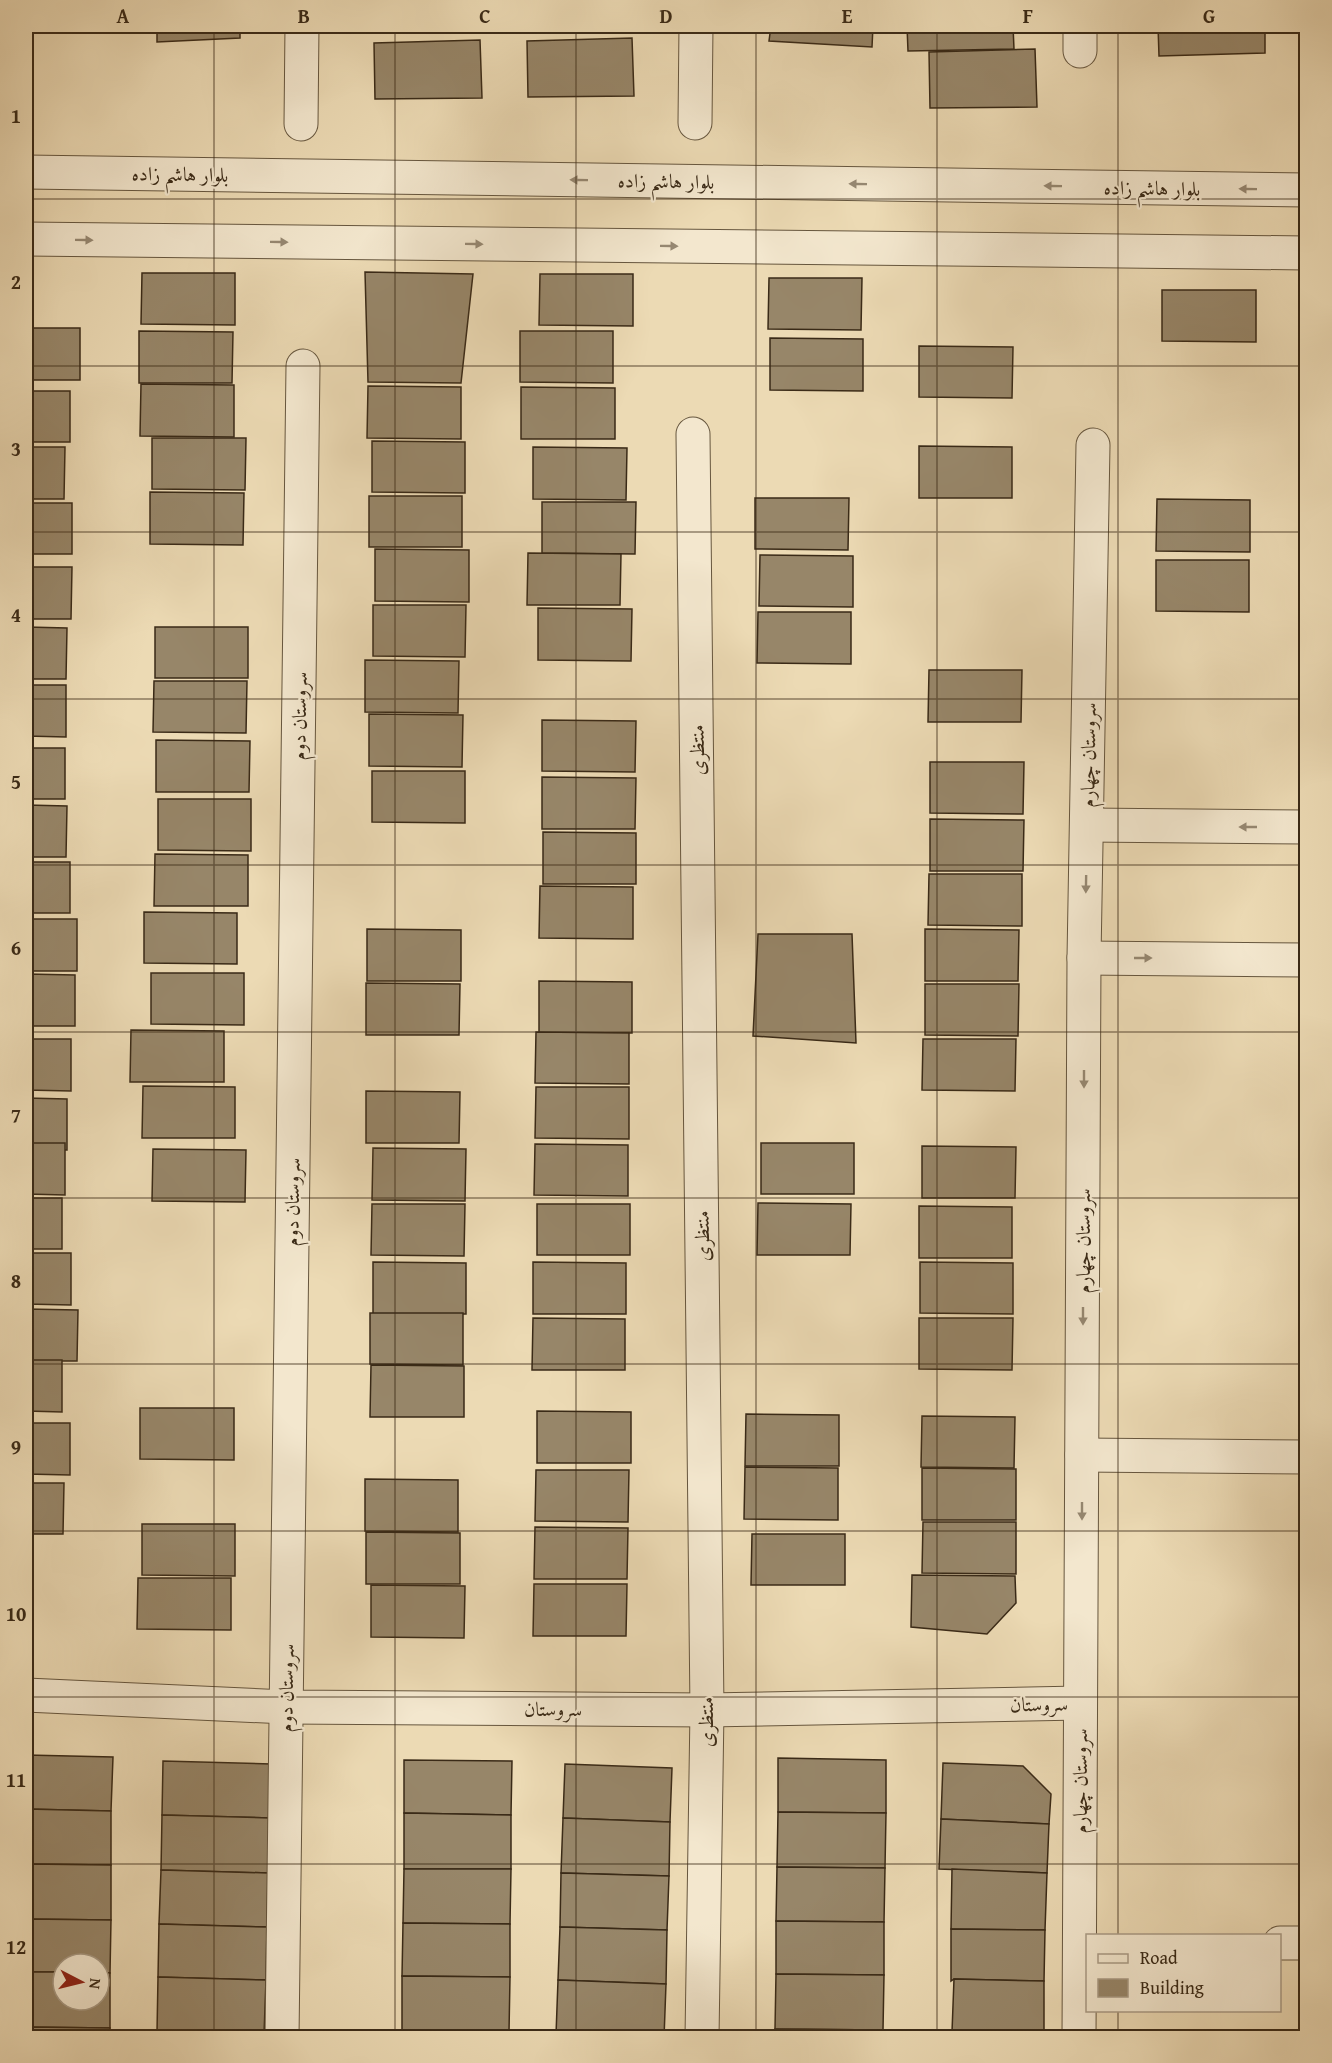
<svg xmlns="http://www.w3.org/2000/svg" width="1332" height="2063" font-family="'Gentium Book Plus',Amiri,serif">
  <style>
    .building { fill: #978669; stroke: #3a2a17; stroke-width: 1.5 }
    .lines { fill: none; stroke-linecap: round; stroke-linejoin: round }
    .minor-casing { stroke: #66563e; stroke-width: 35 }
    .minor { stroke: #f3e7ce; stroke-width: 33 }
    .oneway { fill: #968872 }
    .grid { fill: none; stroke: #3a2a17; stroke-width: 1.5; stroke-opacity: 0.55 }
    .labels { text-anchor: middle; stroke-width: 4.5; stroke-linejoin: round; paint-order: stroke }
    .street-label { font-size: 20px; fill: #3a2a17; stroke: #f3e7ce }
    .neatline { fill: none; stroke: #3a2a17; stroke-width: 2 }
    .grid-label { font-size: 20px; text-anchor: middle; font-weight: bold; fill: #3a2a17 }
  </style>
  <rect width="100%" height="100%" fill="#ecdab4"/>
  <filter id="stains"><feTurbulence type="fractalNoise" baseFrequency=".00333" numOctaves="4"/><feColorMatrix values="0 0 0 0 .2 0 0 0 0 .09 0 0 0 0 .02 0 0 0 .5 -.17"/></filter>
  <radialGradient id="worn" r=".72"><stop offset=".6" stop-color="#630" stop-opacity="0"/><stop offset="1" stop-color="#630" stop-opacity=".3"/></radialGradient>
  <g class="building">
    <polygon points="157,26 240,26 240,38 157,42"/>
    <polygon points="771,26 873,26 872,47 769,41"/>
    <polygon points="907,26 1013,26 1014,49 908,51"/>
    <polygon points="1158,26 1265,26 1265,53 1159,56"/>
    <polygon points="632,38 634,96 528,97 527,41"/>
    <polygon points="480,40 482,98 375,99 374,43"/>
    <polygon points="1035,49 1037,107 930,108 929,52"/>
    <polygon points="365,272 473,274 461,383 368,382"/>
    <polygon points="142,273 235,273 235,325 141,324"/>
    <polygon points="540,274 633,274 633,326 539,325"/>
    <polygon points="769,278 862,278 861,330 768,329"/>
    <polygon points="1162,290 1256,290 1256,342 1162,341"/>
    <rect x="26" y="328" width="54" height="52"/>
    <polygon points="139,331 233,332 232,383 139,383"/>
    <polygon points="520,331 613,331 613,383 520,382"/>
    <polygon points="770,338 863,339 863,391 770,390"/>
    <polygon points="919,346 1013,347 1012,398 919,397"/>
    <polygon points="141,384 234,385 234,437 140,436"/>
    <polygon points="368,386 461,387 461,439 367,438"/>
    <polygon points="521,387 615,388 615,439 521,439"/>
    <rect x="26" y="391" width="44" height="51"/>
    <polygon points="152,438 246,438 245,490 152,489"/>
    <polygon points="372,441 465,442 465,493 372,492"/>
    <polygon points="919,446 1012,447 1012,498 919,498"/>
    <polygon points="26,447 65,447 64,499 26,499"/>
    <polygon points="533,447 627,448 626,500 533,499"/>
    <polygon points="150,492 244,493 243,545 150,544"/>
    <rect x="369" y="496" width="93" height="51"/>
    <polygon points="755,498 849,498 848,550 755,549"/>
    <polygon points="1157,499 1250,500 1250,552 1156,551"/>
    <polygon points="542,502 636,502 635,554 542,553"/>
    <rect x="26" y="503" width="46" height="51"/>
    <polygon points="375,549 469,550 469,602 375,601"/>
    <polygon points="528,553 621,554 620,605 527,605"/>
    <polygon points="760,555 853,556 853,607 759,606"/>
    <polygon points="1156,560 1249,560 1249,612 1156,611"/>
    <polygon points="26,567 72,567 71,619 26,619"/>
    <polygon points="373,605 466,605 465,657 373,656"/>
    <polygon points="538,608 632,609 631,661 538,660"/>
    <polygon points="758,612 851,612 851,664 757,663"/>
    <polygon points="26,627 67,628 66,679 26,679"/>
    <rect x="155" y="627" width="93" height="51"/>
    <polygon points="365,660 459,661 458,713 365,712"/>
    <polygon points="929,670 1022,670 1021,722 928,722"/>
    <polygon points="154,681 247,681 246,733 153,732"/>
    <polygon points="26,685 66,685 66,737 26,736"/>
    <polygon points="369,714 463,715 462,767 369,766"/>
    <polygon points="542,720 636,721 635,772 542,771"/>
    <polygon points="156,740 250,741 249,792 156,792"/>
    <rect x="26" y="748" width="39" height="51"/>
    <polygon points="930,762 1024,762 1023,814 930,813"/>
    <polygon points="372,771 465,771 465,823 372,822"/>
    <polygon points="542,777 636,778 635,829 542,829"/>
    <polygon points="158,799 251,799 251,851 158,850"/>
    <polygon points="26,805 67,806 66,857 26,857"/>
    <polygon points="930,819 1024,820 1023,871 930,871"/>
    <polygon points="543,832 636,833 636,884 543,884"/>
    <polygon points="155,854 248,855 248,906 154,906"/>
    <rect x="26" y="862" width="44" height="51"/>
    <polygon points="929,874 1022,874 1022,926 928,925"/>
    <polygon points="540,886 633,887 633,939 539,938"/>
    <polygon points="144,912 237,913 237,964 144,963"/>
    <rect x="26" y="919" width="51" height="52"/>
    <polygon points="367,929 461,930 461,981 367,981"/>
    <polygon points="925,929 1019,930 1018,981 925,981"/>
    <polygon points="758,934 852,934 856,1043 753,1036"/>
    <polygon points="151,973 244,973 244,1025 151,1024"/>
    <polygon points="26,974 75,975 75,1026 26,1026"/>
    <polygon points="539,981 632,982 632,1033 539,1033"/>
    <polygon points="366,983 460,984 459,1035 366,1035"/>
    <polygon points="925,984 1019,984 1018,1036 925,1035"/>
    <polygon points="131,1030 224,1031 224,1082 130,1082"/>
    <polygon points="536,1032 629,1033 629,1084 535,1083"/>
    <polygon points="26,1039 71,1039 71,1091 26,1090"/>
    <polygon points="923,1039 1016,1039 1015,1091 922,1090"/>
    <polygon points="143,1086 235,1087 235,1138 142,1138"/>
    <polygon points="536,1087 629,1087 629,1139 535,1138"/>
    <polygon points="366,1091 460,1092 459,1143 366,1143"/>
    <polygon points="26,1098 67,1099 67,1150 26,1150"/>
    <polygon points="26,1143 65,1143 65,1195 26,1194"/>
    <rect x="761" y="1143" width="93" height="51"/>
    <polygon points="535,1144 628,1145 628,1196 534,1195"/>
    <polygon points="922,1146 1016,1147 1015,1198 922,1198"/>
    <polygon points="373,1148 466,1149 465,1201 372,1200"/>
    <polygon points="153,1149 246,1150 245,1202 152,1201"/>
    <rect x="26" y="1198" width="36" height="51"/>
    <polygon points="758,1203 851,1204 850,1255 757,1255"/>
    <polygon points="372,1204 465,1204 464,1256 371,1255"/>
    <rect x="537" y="1204" width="93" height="51"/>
    <polygon points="919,1206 1012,1207 1012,1258 919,1258"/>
    <polygon points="26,1253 71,1253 71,1305 26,1304"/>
    <polygon points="373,1262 466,1263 466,1314 373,1314"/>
    <polygon points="533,1262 626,1263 626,1314 533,1314"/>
    <polygon points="920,1262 1013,1263 1013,1314 920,1313"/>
    <polygon points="26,1309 78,1310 77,1361 26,1361"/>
    <polygon points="370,1313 463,1313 463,1365 370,1364"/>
    <polygon points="533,1318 625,1319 625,1370 532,1370"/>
    <polygon points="919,1318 1013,1318 1012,1370 919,1369"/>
    <polygon points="26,1360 62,1360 62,1412 26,1411"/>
    <polygon points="371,1365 464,1366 464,1417 370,1417"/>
    <polygon points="140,1408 234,1408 234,1460 140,1459"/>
    <polygon points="537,1411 631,1412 631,1463 537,1463"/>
    <polygon points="746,1414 839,1415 839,1466 745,1466"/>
    <polygon points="922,1416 1015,1417 1014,1468 921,1467"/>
    <polygon points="26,1423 70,1423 70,1475 26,1474"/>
    <polygon points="745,1467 838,1468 838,1520 744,1519"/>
    <polygon points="922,1468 1016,1469 1016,1520 922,1520"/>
    <polygon points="536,1470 629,1470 628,1522 535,1521"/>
    <polygon points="365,1479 458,1480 458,1532 365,1531"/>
    <polygon points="26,1483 64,1483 63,1534 26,1534"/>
    <polygon points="923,1522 1016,1522 1016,1574 922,1573"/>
    <polygon points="142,1524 235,1524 235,1576 142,1575"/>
    <polygon points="535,1527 628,1528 627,1579 534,1579"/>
    <polygon points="366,1532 460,1533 460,1584 366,1584"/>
    <polygon points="752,1534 845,1534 845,1585 751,1585"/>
    <polygon points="912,1575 1015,1576 1016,1603 987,1634 911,1627"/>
    <polygon points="138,1578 231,1578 231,1630 137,1629"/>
    <polygon points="534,1584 627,1584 626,1636 533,1636"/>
    <polygon points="371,1585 465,1586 464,1638 371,1637"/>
    <polygon points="26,1755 113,1757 111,1811 26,1809"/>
    <polygon points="778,1758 886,1760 886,1813 778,1812"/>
    <polygon points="404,1760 512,1761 511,1815 404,1813"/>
    <polygon points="163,1761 271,1764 270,1818 162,1815"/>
    <polygon points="943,1763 1023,1766 1051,1794 1049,1824 941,1819"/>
    <polygon points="565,1764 672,1768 670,1822 563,1818"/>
    <polygon points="26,1809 111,1811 111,1865 26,1864"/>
    <polygon points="778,1812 886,1813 885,1868 777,1867"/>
    <polygon points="404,1813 511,1815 511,1869 404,1869"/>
    <polygon points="162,1815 270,1818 268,1873 161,1870"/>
    <polygon points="563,1818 670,1822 669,1876 561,1873"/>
    <polygon points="941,1819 1049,1824 1047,1873 939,1869"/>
    <polygon points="26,1864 111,1865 111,1920 26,1919"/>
    <polygon points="777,1867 885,1868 884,1922 776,1921"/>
    <polygon points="404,1869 511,1869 510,1924 403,1923"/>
    <polygon points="952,1869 1047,1873 1045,1930 951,1929"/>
    <polygon points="161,1870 268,1873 267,1927 159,1924"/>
    <polygon points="561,1873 669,1876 667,1930 560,1927"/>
    <polygon points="26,1919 111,1920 110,1973 99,1973 99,1964 63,1964 63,1972 26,1972"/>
    <polygon points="776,1921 884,1922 884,1975 776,1974"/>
    <polygon points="403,1923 510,1924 510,1977 402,1976"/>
    <polygon points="159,1924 267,1927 266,1980 158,1977"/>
    <polygon points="560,1927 667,1930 666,1984 558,1980"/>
    <polygon points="951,1929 1045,1930 1044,1981 954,1979 951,1981"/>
    <polygon points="26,1972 63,1972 63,2000 99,2000 99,1973 110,1973 110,2028 26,2027"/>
    <polygon points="776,1974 884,1975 883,2030 775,2029"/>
    <polygon points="402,1976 510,1977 509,2032 402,2031"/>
    <polygon points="158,1977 266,1980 264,2035 157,2032"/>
    <polygon points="954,1979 1044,1981 1044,2037 952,2032"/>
    <polygon points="558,1980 666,1984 664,2038 556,2035"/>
    <polygon points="26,2027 110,2028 109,2038 26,2038"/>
    <polygon points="775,2029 883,2030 883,2038 775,2038"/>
    <polygon points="402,2031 509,2032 509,2038 402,2038"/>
    <polygon points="157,2032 264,2035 264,2038 157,2038"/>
    <polygon points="952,2032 1044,2037 952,2038"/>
  </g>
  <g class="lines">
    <defs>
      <g id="minor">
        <polyline points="1080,51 1080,26"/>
        <polyline points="695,123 696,26"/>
        <polyline points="301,124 302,26"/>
        <polyline points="26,172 1306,190"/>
        <polyline points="26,239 1306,253"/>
        <polyline points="693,434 707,1710 702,2038"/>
        <polyline points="1087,825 1306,827"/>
        <polyline points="1084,958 1306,960"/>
        <polyline points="1082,1455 1306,1457"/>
        <polyline points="26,1695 286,1707 707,1710 1080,1703"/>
        <polyline points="1280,1943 1306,1943"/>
        <polyline points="282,2038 303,366"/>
        <polyline points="1079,2038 1084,958 1093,445"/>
      </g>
    </defs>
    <use href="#minor" class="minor-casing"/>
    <use href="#minor" class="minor"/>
  </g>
  <defs><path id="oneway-solid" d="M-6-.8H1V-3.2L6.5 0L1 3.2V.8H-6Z" transform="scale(1.5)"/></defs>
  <g class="oneway">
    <use href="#oneway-solid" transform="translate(579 180) rotate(-179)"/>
    <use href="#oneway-solid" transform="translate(858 184) rotate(-179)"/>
    <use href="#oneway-solid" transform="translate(1053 186) rotate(-179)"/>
    <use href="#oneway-solid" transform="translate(1248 189) rotate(-179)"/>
    <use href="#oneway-solid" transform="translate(84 240) rotate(1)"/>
    <use href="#oneway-solid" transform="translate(279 242) rotate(1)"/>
    <use href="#oneway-solid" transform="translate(474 244) rotate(1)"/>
    <use href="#oneway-solid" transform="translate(669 246) rotate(1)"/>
    <use href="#oneway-solid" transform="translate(1248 827) rotate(-180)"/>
    <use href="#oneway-solid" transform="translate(1086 884) rotate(91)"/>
    <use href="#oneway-solid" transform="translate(1143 958)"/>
    <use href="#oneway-solid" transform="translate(1084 1079) rotate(90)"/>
    <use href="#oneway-solid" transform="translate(1083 1316) rotate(90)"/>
    <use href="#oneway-solid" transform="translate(1082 1511) rotate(90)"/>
  </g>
  <path class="grid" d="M214,26V2038M395,26V2038M576,26V2038M756,26V2038M937,26V2038M1118,26V1936M26,199H1306M26,366H1306M26,532H1306M26,699H1306M26,865H1306M26,1032H1306M26,1198H1306M26,1364H1306M26,1531H1306M26,1697H1306M26,1864H1306M1118,2010V2038"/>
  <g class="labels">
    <g class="street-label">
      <text transform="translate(180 174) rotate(1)" y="7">بلوار هاشم زاده</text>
      <text transform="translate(666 181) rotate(1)" y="7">بلوار هاشم زاده</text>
      <text transform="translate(1152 188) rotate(1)" y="7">بلوار هاشم زاده</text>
      <text transform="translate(299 716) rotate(-89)" y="7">سروستان دوم</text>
      <text transform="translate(697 750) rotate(-91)" y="7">منتظری</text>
      <text transform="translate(1088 755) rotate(-89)" y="7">سروستان چهارم</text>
      <text transform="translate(292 1202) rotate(-89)" y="7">سروستان دوم</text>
      <text transform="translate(702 1236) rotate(-91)" y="7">منتظری</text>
      <text transform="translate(1083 1241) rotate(-90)" y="7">سروستان چهارم</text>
      <text transform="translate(286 1688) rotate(-89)" y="7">سروستان دوم</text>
      <text transform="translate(1039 1704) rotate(-1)" y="7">سروستان</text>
      <text x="553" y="1716">سروستان</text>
      <text transform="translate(706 1722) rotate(-90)" y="7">منتظری</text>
      <text transform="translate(1080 1781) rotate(-90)" y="7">سروستان چهارم</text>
    </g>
  </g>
  <rect width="1332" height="2063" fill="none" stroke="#ecdab4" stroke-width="66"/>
  <rect x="1086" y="1934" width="195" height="78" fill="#f3e7ce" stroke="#a99b85" stroke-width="1.5"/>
  <rect x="1098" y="1954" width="30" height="9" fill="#f3e7ce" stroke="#a99b85" stroke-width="1.5"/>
  <text x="1140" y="1964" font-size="18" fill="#3a2a17">Road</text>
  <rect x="1098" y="1979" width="30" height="18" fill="#978669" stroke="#a99b85" stroke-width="1.5"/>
  <text x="1140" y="1994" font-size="18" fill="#3a2a17">Building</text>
  <g transform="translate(81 1982) rotate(97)"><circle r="28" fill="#f3e7ce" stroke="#a99b85" stroke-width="1.5"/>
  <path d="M0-4.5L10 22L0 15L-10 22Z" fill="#8f2418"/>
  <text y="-9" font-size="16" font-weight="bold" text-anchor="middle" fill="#3a2a17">N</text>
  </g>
  <rect x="33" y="33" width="1266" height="1997" class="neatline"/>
  <g class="grid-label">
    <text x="123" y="23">A</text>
    <text x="304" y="23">B</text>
    <text x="485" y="23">C</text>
    <text x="666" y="23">D</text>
    <text x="847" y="23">E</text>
    <text x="1028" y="23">F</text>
    <text x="1209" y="23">G</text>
    <text x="16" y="123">1</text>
    <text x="16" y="289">2</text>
    <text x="16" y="456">3</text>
    <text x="16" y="622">4</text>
    <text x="16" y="789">5</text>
    <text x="16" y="955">6</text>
    <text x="16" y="1122">7</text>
    <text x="16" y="1288">8</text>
    <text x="16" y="1454">9</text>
    <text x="16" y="1621">10</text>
    <text x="16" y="1787">11</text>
    <text x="16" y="1954">12</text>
  </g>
  <rect width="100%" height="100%" filter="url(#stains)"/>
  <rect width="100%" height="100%" fill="url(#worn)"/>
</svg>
